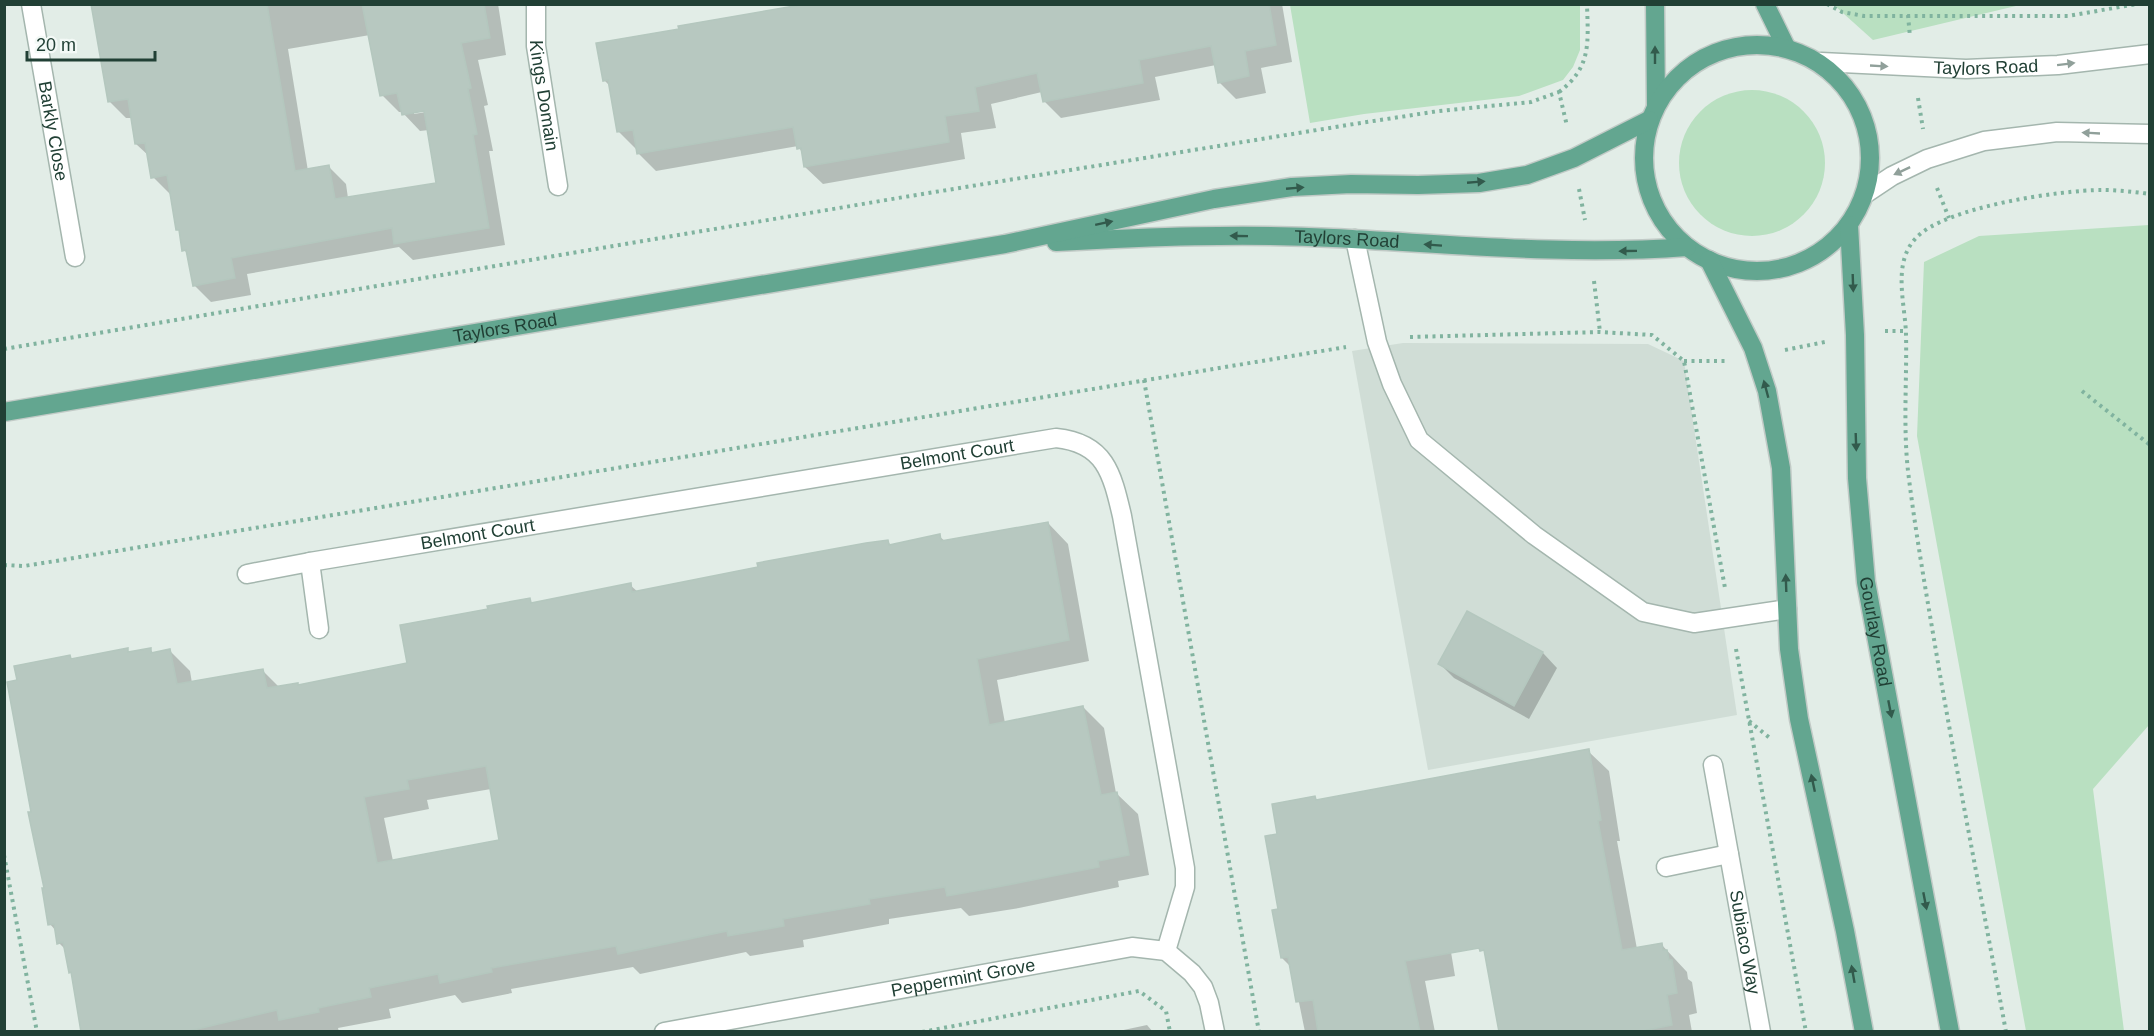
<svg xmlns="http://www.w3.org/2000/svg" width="2154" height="1036" font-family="Arial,sans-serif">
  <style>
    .built { fill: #d0ddd6 }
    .green { fill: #b9e0c1 }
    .shadow { fill: #0003; fill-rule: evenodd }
    .building { fill: #b7c8c0; stroke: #b4c7be; stroke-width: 1.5; fill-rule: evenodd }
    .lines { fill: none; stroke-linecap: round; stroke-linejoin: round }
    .minor-casing { stroke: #a4b6ae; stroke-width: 21 }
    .major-casing { stroke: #c1cac6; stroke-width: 21 }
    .path { stroke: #80b39f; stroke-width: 4; stroke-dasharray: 3 4.5; stroke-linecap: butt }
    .minor { stroke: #fff; stroke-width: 18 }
    .major { stroke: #63a690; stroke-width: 18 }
    .oneway { fill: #325a4c }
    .oneway2 { fill: #90a09a }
    .labels { text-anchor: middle; stroke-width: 4.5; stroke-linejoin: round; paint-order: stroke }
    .street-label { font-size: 18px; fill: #214035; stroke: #f3f9f6 }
  </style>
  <rect width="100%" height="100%" fill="#e2ede7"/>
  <polygon class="built" points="1403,343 1648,344 1684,361 1737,715 1428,770 1352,351"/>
  <g class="green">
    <polygon points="1290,5 1580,5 1580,50 1573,67 1563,80 1519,96 1364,114 1310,123"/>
    <polygon points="1834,5 2020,5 1873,40"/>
    <circle cx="1752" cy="163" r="73"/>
    <polygon points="2149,225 2149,725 2093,789 2124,1031 2026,1031 1917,436 1924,262 1979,236"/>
  </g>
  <g class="shadow">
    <path d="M93,4H498L506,55L478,60L488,105L484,106L493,151H489L505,245L413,260L399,247L247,274L251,295L211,302L194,285L189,255L184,250L181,232L178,229L172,194H170L153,177L149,156L136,144L133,118H126L109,101ZM370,35L382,95L399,112H402L420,131L429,130L438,185L348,198L346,184L329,167L308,171L288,49ZM431,108L432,111L414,114V111Z"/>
    <polygon points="823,4 1282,4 1292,62 1261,68 1266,93 1236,99 1219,82 1216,65 1155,77 1160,100 1061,118 1044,101 1042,92 991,104 996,128 961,133 965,159 823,184 805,167 803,154 798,146 656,171 639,154 638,148 636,149 618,131 611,87 604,80"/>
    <path d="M1048,523L1068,544L1089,661L997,680L1005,723L1083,707L1104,728L1116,793L1138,814L1149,875L1118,881L1119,887L1019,908L969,916L961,908L889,919V924L803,940L804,947L750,956L746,952L640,974L633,967L511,989L512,993L462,1003L455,995L389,1009L391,1018L338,1028L339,1032H83L73,975L70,972L66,950L59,943L56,931L50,924L33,813L18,682L69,656L73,660L127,650L131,654L150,649L154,654L169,650L190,671L192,683L263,671L279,687L297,684L299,686L409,665L490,610L529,600L534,604L630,585L638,592L888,542L892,546L939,536L946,542ZM491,789L501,841L393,861L384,818L429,809L427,800Z"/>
    <polygon points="1467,613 1543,653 1557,668 1529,719 1454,678 1440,664"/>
    <polygon points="1588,751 1609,771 1620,841 1617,841 1637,949 1661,944 1687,972 1688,979 1692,982 1697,1013 1689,1015 1692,1032 1513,1032 1491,914 1446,922 1455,976 1425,981 1435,1032 1305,1032 1292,968 1282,958 1279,835 1315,798 1318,801"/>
    <polygon points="1147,1025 1153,1032 1114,1032"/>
  </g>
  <g class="building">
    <polygon points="91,4 267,4 295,171 329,165 335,199 436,183 424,111 402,115 397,93 380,96 362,4 484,4 490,38 461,43 471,88 468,89 477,134 473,135 489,228 394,244 392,228 231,258 235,278 193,286 186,250 182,251 179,230 176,230 167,175 151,178 145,143 135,144 128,99 108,102"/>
    <polygon points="806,4 1269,4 1276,45 1245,51 1249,76 1218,83 1211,46 1139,60 1143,83 1043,102 1037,73 975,87 979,111 945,116 949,142 804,167 801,148 797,149 793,127 637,154 633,130 617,132 608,80 603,81 596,43 679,29 678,26"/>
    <path d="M1048,522L1069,640L977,659L989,725L1083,706L1101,795L1117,792L1129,855L1098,861L1099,867L997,887L947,896L945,887L869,899L870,904L783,919L784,926L728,936L727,931L618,954L616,946L491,968L492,972L440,983L438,974L369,988L371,997L318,1008L319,1012L279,1020L277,1010L185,1032H81L71,972L69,973L63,942L57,944L54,924L48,925L42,888H44L28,812H31L7,682L17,680L14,666L70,655L71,659L128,648V652L151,648V653L170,649L177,684L263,669L267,688L298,683V685L407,663L400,625L488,609L487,606L530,598L531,603L631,583L632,592L758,567L757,563L866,543L888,540L889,545L940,534L941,541ZM486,766L499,840L377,863L364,797L409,789L407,780Z"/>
    <polygon points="1467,611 1543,652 1514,706 1438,664"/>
    <polygon points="1589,749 1601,820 1598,821 1622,950 1662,943 1663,950 1667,950 1669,960 1672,960 1677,993 1667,995 1672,1025 1638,1032 1499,1032 1484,950 1480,951 1479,948 1405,961 1420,1032 1318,1032 1313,1000 1296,1002 1288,957 1281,958 1272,910 1278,909 1265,836 1277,834 1272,804 1315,796 1316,800"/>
  </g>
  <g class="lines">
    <defs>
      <g id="minor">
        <path id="s1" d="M31,4L75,257"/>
        <path id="s2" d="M536,4V46L558,186"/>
        <path id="s3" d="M1821,62L1966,69L2058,65L2150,54"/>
        <polyline points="1865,194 1892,176 1927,159 1984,141 2057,132 2150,134"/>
        <polyline points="1355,239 1377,342 1392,384 1419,440 1534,535 1643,612 1694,623 1787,609"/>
        <polyline points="310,562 319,629"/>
        <path id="s4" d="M247,574L310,562L1056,438C1105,443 1112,473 1122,516L1185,868V887L1166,951"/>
        <path id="s5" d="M1713,765L1761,1032"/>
        <polyline points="1666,867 1729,854"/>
        <path id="s6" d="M664,1032L1132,947L1166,951L1192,973L1203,987L1209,1003L1215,1032"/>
      </g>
      <g id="major">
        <polyline points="1655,4 1656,105"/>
        <polyline points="1765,4 1786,47"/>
        <circle cx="1757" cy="158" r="113"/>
        <path id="s7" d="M1849,225L1855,335L1857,478L1866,582L1950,1032"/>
        <path id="s8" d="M1056,242C1148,237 1241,233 1333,238C1451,244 1568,256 1687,247"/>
        <polyline points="1709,260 1753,348 1767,391 1781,468 1789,649 1799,719 1845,931 1864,1032"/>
        <path id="s9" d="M4,412L1005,244L1214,199L1292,187L1351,184L1418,185L1479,183L1527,175L1574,158L1649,120"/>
      </g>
    </defs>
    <use href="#minor" class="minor-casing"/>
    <use href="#major" class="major-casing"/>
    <g class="path">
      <polyline points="1827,4 1842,12 1864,16 2068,16 2137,4"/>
      <polyline points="1908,15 1910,37"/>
      <path d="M1559,92C1592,67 1588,42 1587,4"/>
      <polyline points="1918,98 1923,129"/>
      <polyline points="1937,188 1949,218"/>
      <polyline points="1579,189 1585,220"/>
      <polyline points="1594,281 1600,332"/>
      <polyline points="1885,331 1905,331"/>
      <polyline points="1410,337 1600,332 1652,335 1684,361 1725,588"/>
      <polyline points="4,349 904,197 1354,124 1439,111 1531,102 1559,92 1567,126"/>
      <polyline points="1785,350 1825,342"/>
      <polyline points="1684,361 1725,361"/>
      <polyline points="1144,380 1259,1032"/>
      <polyline points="2082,391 2150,445"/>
      <polyline points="4,565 24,566 62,560 1346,347"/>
      <polyline points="1736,649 1806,1032"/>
      <polyline points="1749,721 1771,739"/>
      <polyline points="4,855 37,1032"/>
      <polyline points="922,1032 1139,991 1166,1011 1170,1032"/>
      <path d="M2006,1032C1984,911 1960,790 1939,669C1928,603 1916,537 1908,471C1903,426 1907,379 1906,334C1905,303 1892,263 1916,238C1944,207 2061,190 2102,190C2118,190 2134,192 2150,194"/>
    </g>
    <use href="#minor" class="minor"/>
    <use href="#major" class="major"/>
  </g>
  <defs><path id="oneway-solid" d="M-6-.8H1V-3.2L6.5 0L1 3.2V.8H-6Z" transform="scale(1.5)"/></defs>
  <g class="oneway">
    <use href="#oneway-solid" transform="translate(1655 55) rotate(-90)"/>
    <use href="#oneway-solid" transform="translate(1476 182) rotate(-5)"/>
    <use href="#oneway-solid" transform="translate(1295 188) rotate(-5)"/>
    <use href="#oneway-solid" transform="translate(1104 223) rotate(-12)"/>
    <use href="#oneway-solid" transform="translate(1239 236) rotate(-179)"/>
    <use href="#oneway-solid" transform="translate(1433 245) rotate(-176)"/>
    <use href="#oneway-solid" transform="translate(1628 251) rotate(179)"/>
    <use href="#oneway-solid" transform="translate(1853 283) rotate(88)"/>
    <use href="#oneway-solid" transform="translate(1766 389) rotate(-105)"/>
    <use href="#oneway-solid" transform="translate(1856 442) rotate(88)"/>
    <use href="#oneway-solid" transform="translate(1786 583) rotate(-92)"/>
    <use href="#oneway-solid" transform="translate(1890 709) rotate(79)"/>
    <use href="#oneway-solid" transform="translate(1813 783) rotate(-102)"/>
    <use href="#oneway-solid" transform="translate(1925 901) rotate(79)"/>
    <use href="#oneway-solid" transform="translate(1853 974) rotate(-100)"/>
  </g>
  <g class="oneway2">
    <use href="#oneway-solid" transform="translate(2066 64) rotate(-7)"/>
    <use href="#oneway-solid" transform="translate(1879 66) rotate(3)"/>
    <use href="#oneway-solid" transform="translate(2091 133) rotate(-177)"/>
    <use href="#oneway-solid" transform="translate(1902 171) rotate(155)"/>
  </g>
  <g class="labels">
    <g class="street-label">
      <text dy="6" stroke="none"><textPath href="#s3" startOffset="165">Taylors Road</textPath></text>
      <text dy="6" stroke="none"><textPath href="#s2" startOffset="92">Kings Domain</textPath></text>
      <text dy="6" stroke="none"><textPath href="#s1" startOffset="129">Barkly Close</textPath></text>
      <text dy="6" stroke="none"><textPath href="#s8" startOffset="291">Taylors Road</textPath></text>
      <text dy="6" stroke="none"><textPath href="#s9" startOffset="508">Taylors Road</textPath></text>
      <text dy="6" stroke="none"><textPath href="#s4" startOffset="720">Belmont Court</textPath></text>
      <text dy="6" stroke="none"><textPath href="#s4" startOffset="234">Belmont Court</textPath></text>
      <text dy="6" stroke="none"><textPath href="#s7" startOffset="408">Gourlay Road</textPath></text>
      <text dy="6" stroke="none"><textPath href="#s5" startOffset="180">Subiaco Way</textPath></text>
      <text dy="6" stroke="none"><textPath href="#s6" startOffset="304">Peppermint Grove</textPath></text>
    </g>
  </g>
  <rect width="2154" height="1036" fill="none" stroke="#214035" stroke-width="12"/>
  <path d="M27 51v9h128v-9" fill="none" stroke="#214035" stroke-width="3"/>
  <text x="36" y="51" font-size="18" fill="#214035" stroke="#f3f9f6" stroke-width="4.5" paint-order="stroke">20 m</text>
</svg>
